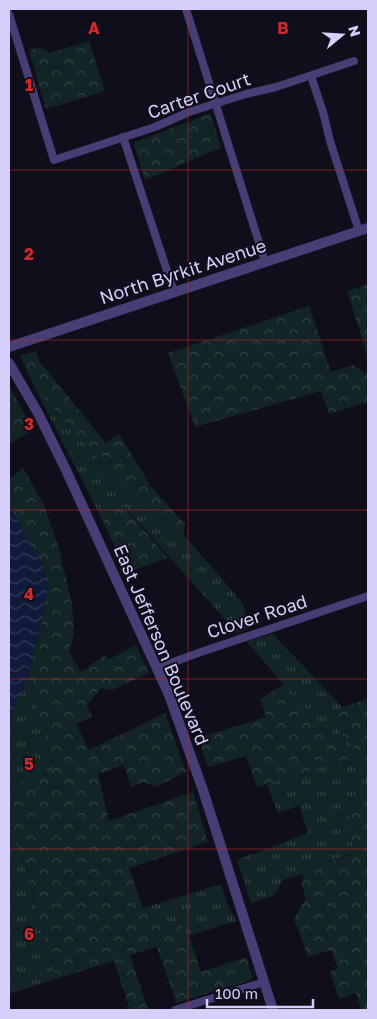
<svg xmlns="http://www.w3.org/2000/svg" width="377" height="1019" font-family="'Golos Text',sans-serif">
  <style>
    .grass { fill: url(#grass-tufts) }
    .forest { fill: url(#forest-crowns) }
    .water { fill: url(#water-waves) }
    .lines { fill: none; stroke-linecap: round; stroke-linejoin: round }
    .minor { stroke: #463e75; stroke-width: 8 }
    .tertiary { stroke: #463e75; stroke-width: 10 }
    .grid { fill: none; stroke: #d62828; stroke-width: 1; stroke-opacity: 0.55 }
    .labels { text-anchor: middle; stroke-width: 4; stroke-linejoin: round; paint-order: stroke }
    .street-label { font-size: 18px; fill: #d7cff9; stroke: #110e1c }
    .grid-label { font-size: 16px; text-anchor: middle; font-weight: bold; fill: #d62828; stroke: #110e1c; stroke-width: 4; stroke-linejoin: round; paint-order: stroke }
  </style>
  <defs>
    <pattern id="grass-tufts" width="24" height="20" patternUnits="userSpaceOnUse" patternTransform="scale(1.25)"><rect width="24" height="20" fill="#122425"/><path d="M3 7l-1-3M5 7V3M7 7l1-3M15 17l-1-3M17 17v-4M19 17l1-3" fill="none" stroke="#344345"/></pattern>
    <pattern id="forest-crowns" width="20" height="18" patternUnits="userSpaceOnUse" patternTransform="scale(1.25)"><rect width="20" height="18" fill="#122425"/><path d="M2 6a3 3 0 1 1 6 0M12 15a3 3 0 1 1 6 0" fill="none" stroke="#344345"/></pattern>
    <pattern id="water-waves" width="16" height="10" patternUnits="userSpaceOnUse" patternTransform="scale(1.25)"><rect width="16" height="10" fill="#101b39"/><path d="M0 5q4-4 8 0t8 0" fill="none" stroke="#323b56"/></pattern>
  </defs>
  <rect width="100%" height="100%" fill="#110e1c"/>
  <g class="grass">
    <polygon points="34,386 95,455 117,485 148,511 176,538 183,534 241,601 250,627 237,633 125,507 100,515"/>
    <polygon points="273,634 342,707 332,723 368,764 368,799 360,802 346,824 354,848 350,854 310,868 303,874 283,880 273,896 251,903 237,860 308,833 299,806 278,813 267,784 349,759 246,641"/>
    <polygon points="28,677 55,770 9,786 9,721"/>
    <polygon points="9,810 56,979 9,994"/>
    <polygon points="221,884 227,903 236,921 189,936 179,923 158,920 153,905"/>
  </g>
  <g class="forest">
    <polygon points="89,41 105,91 50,108 45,107 29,50 39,47 50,53"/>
    <path d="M209,114L212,117L221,148C195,157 171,170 145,180L134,145L135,142Z"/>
    <polygon points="368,284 368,358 347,291"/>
    <polygon points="309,306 331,372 354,365 364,373 368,372 368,402 329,414 321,391 195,427 168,353"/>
    <polygon points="36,351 40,362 106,443 119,434 152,488 185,524 183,534 176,538 148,511 117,485 95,455 34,386 20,356"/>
    <polygon points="9,386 33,429 9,445"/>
    <polygon points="23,468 44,505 58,545 72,604 74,634 69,652 81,672 104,656 110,659 136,645 149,673 112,690 101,688 87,705 92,717 76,724 89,750 165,713 186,772 156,787 143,782 131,787 124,765 98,774 109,821 193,792 208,842 129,868 143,908 153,905 158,920 179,923 189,936 201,972 246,957 252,976 251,980 176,1003 157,947 130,955 148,1010 130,1010 114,961 56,979 9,810 9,786 55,770 28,677 44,612 42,563 15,515 9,509 9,480"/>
    <polygon points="124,507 168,558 127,572 100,515"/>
    <polygon points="284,684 349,759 257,787 246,756 208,767 198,738 266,717 260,699"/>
    <polygon points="368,699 368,764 332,723 342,707"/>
    <polygon points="368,799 368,1010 361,1010 356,993 339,999 330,972 338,969 331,950 308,957 294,919 306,898 302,885 303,874 310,868 350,855 354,848 346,824 361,802"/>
  </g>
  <polygon class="water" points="9,509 15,515 42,563 49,586 44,612 28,677 9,721"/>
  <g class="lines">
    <g class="minor">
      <polyline points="186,9 265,262"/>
      <polyline points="9,14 54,160 155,127 189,112 246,94 276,87 354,61"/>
      <polyline points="311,76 323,112 330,141 359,231"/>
      <polyline points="123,137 174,292"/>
      <polyline points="157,668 201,652 368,596"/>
      <polyline points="175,1010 264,982"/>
    </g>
    <g class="tertiary">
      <polyline points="9,347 368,228"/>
      <polyline points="9,363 38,413 66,470 169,695 203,790 273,1010"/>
    </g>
  </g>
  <path class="grid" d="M188,9V1010M9,170H368M9,340H368M9,510H368M9,679H368M9,849H368"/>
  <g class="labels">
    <g class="street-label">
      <text transform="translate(199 96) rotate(-19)" y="6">Carter Court</text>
      <text transform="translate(183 272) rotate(-18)" y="6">North Byrkit Avenue</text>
      <text transform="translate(257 617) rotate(-18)" y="6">Clover Road</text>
      <text transform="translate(161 645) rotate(67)" y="6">East Jefferson Boulevard</text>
    </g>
  </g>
  <g class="grid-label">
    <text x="94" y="34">A</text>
    <text x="283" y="34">B</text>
    <text x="29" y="91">1</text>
    <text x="29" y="260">2</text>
    <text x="29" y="430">3</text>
    <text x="29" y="600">4</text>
    <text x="29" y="770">5</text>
    <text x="29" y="940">6</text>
  </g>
  <rect width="377" height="1019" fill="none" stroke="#d7cff9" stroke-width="20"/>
  <g transform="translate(342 35) rotate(72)" stroke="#110e1c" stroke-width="4" paint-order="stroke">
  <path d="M0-4L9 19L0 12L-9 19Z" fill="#d7cff9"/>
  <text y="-8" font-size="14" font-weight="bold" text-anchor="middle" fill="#d7cff9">N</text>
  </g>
  <path d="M207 999v8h106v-8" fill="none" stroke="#d7cff9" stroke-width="2.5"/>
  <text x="215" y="999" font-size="15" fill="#d7cff9" stroke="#110e1c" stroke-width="4" paint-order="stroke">100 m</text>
</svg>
